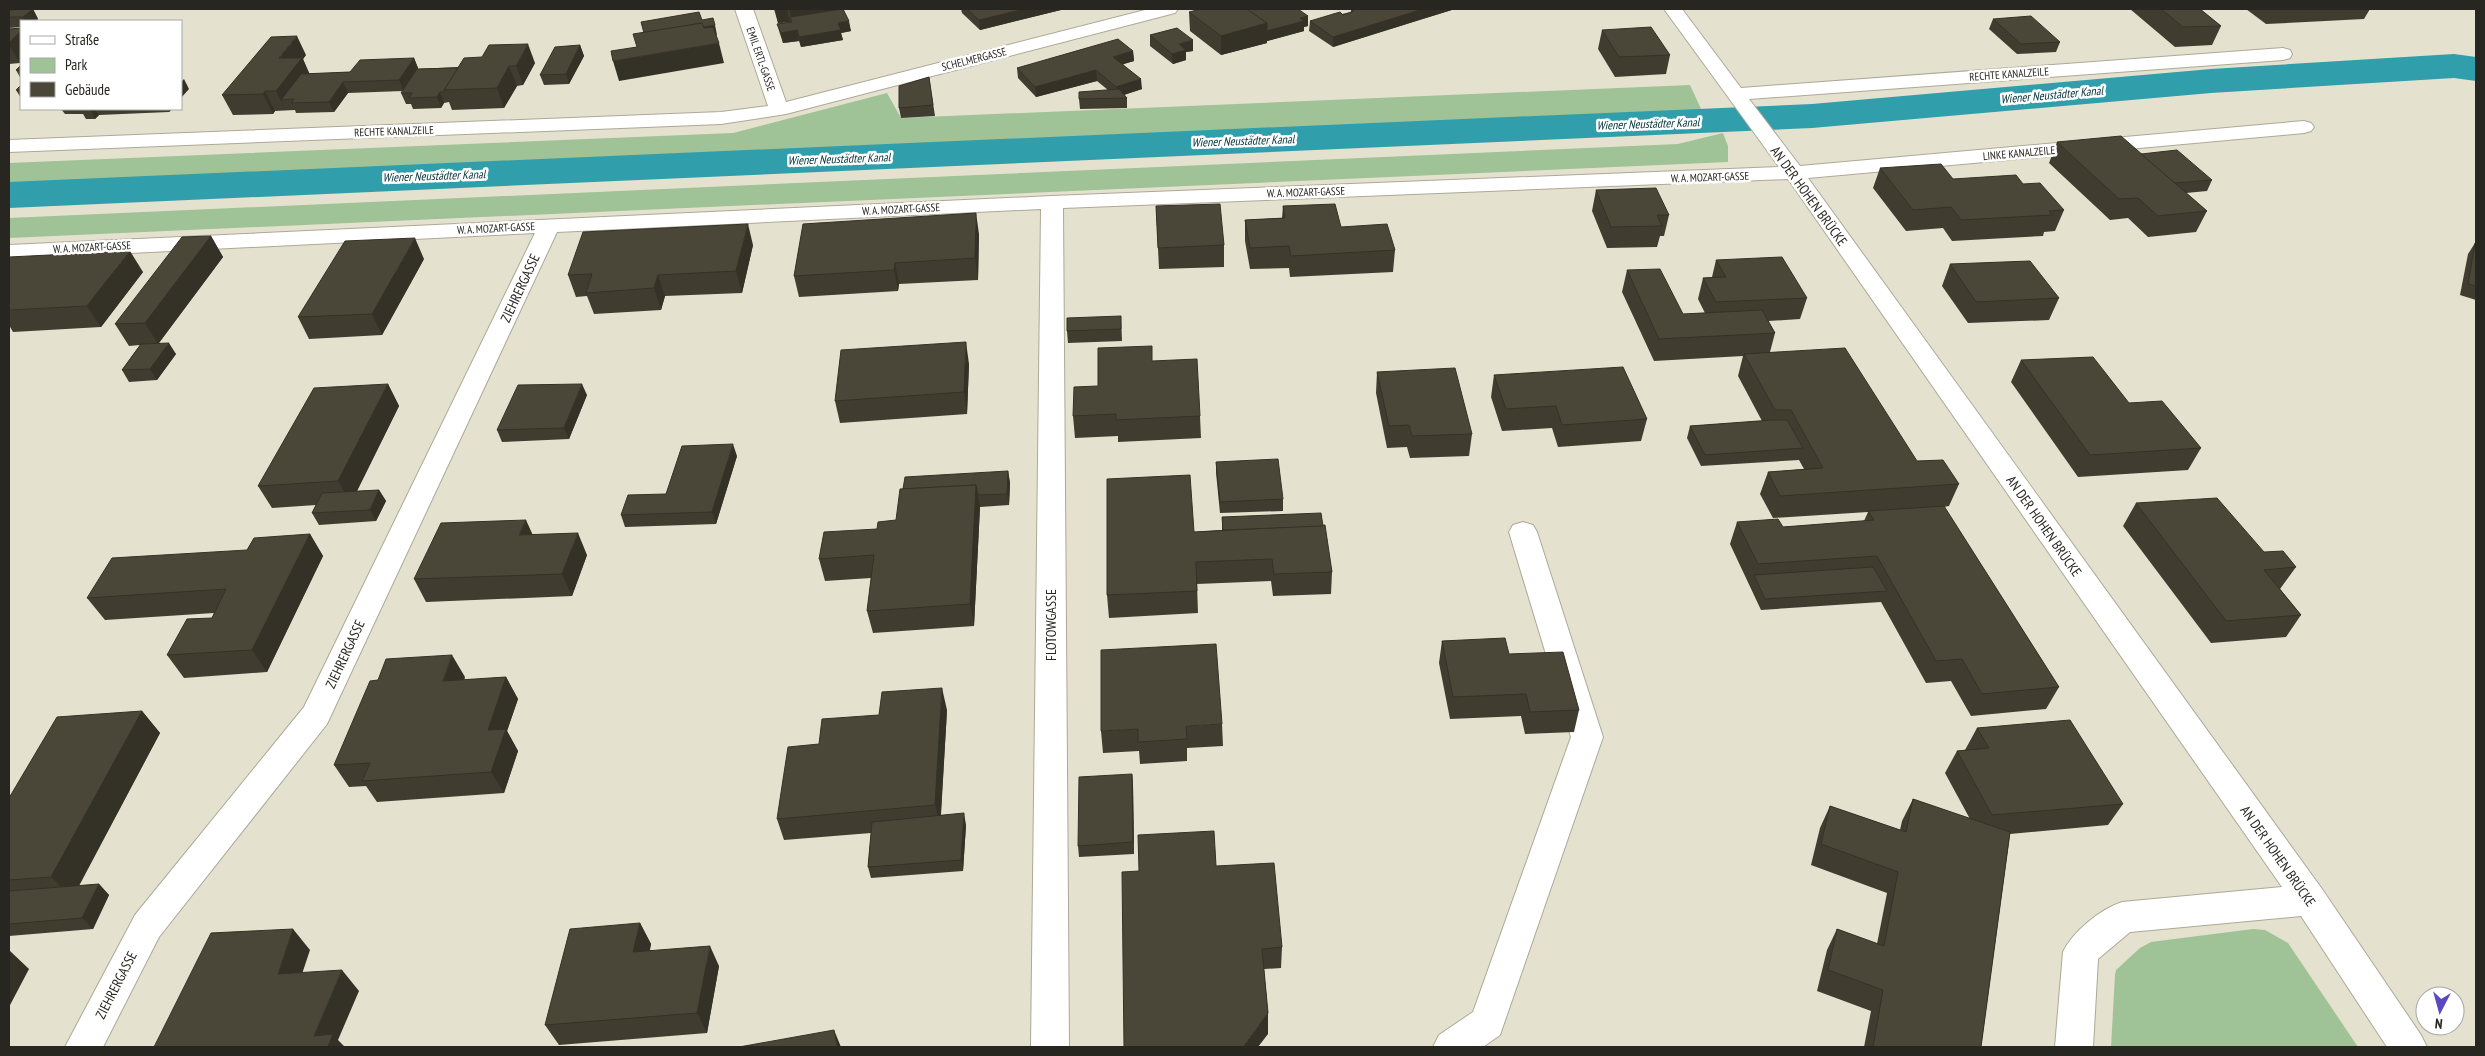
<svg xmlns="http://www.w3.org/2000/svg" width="2485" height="1056" font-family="'PT Sans Narrow',sans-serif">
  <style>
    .green { fill: #9fc296 }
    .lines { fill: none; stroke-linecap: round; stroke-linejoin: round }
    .canal { fill: #309eab; fill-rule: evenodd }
    .minor-casing { stroke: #aca998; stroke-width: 2 }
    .minor { fill: #fff; fill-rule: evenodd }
    .wall { fill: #403d30 }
    .shaded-wall { fill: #343227 }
    .building { fill: #4a4738; stroke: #343227 }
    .labels { text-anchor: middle; stroke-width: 5; stroke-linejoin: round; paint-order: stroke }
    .far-street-label { font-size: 11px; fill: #282620; stroke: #fff }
    .far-water-label { font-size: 12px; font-style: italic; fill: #003238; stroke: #fff }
    .street-label { font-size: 14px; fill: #282620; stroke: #fff }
  </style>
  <rect width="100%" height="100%" fill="#e5e1cf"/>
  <g class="green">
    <polygon points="1690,85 1702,111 9,183 9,163 733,133 887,93 901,118"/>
    <polygon points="1723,133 1728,146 1728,162 9,238 9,218 1678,144"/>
    <polygon points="2253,929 2265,930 2288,943 2358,1047 2111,1047 2115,975 2116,970 2140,948 2151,942"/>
  </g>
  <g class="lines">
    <polygon class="canal" points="2454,54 2476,57 2476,81 2454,78 2211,93 1812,128 9,208 9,182 1812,104 2211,69"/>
    <defs>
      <g id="minor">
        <polygon points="735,9 753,9 786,102 1149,9 1178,9 1175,13 786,114 721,124 9,152 9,140 721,112 768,106"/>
        <path d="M1664,9H1682L1741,88L2283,48L2290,50L2292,54L2290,58L2283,60L1749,99L1800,166L2304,121L2311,123L2314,127L2311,131L2304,133L1808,178L2322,889L2421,1035L2427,1047H2387L2301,916L2130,932L2098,959L2093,1047H2055L2063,952C2073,931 2101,909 2122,902L2282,887L1788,179L1063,208L1069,1047H1031L1041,209L557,232L327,724L159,937L103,1047H65L135,915L304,707L535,233L9,259V245L1052,196L1779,167Z"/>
        <polygon points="1523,522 1533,525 1537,532 1603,737 1500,1035 1483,1047 1433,1047 1439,1035 1473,1012 1571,737 1509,532 1513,525"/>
      </g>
    </defs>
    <use href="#minor" class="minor-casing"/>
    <use href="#minor" class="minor"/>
  </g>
  <g class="wall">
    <polygon points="33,9 38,19 36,21 21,21 21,27 9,28 9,10"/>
    <polygon points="774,9 843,9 851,31 841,33 843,40 801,47 799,41 783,43 780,34 777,24 790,22 778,23"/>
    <polygon points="961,9 1065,9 980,30 962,13"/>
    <polygon points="1351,9 1455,9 1333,47 1309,31 1310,21 1351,12"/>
    <polygon points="2130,9 2200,9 2221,26 2212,45 2175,47"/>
    <polygon points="2246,9 2370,9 2364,19 2266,24"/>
    <polygon points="1189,12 1308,16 1308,26 1304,27 1304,31 1267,41 1267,43 1221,55 1190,31"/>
    <polygon points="1993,19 2060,42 2056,52 2017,54 1989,29"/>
    <polygon points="21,28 21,62 20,63 9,64 9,29"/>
    <polygon points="1602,30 1670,55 1666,74 1615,77 1598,49"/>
    <polygon points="1150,35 1193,51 1186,52 1186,60 1173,64 1150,46"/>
    <polygon points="580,45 584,56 569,84 544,85 540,75"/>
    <polygon points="1133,51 1134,61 1123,64 1142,89 1124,95 1127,98 1127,108 1080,109 1079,99 1108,90 1097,81 1036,97 1018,78 1017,68"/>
    <polygon points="306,55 303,59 309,74 350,72 414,58 418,68 418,69 535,63 523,85 517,86 504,108 452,110 449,102 444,103 441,108 413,109 411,104 406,104 401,93 403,91 348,93 334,112 296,113 295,110 275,111 273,114 233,115 222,95"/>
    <polygon points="21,65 21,79 16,70"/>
    <polygon points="929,77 935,116 901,118 899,108"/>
    <polygon points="21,85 21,98 16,90"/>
    <polygon points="61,109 172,109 169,112 99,115 95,119 86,119 83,114 65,114"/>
    <polygon points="2057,142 2141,154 2212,180 2207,191 2186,193 2207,211 2196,232 2148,237 2128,218 2110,220 2049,163"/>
    <polygon points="1880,168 1953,179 2023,184 2064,210 2055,231 2044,232 2043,236 1952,241 1943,228 1906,231 1873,188"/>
    <polygon points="1596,190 1669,215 1664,236 1660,236 1657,247 1607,248 1592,211"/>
    <polygon points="1156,206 1224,245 1224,267 1159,269"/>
    <polygon points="1283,206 1341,227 1395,250 1393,272 1290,277 1289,268 1250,269 1245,241 1245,220 1282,218"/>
    <polygon points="979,234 978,280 899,284 898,291 799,297 794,276"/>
    <polygon points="211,236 223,257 159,343 176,354 157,380 129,382 122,370 140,345 129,346 115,324"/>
    <polygon points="2475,243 2476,243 2476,300 2460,295 2468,254"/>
    <polygon points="753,245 742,293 665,296 661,310 594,314 587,296 576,297 568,275"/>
    <polygon points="9,257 143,272 101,327 13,332 9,325"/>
    <polygon points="424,259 382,335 309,339 298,317"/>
    <polygon points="1716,260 1807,298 1800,319 1768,321 1775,333 1770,352 1917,461 1959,484 1949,506 1944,507 2059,687 2046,709 1971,716 1951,681 1926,683 1881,602 1761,610 1730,544 1737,522 1783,527 1864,521 1868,512 1773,518 1760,494 1768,472 1804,469 1799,460 1701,466 1687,438 1690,426 1762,421 1738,376 1743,356 1654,361 1622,292 1627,270 1683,314 1705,313 1698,299 1703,278 1712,277"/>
    <polygon points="1950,264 2059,298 2049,320 1968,323 1942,286"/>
    <polygon points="1121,316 1122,341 1068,343 1067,331"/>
    <polygon points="2021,360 2129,403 2201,448 2188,470 2078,477 2011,382"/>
    <polygon points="1152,361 1200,416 1201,438 1118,442 1118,436 1075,438 1073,416 1098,386"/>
    <polygon points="969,364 967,414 840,423 835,401"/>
    <polygon points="1377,372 1472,434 1469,456 1410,458 1407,447 1387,448 1376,393"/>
    <polygon points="1494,375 1647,419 1641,441 1558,447 1552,428 1502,431 1491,397"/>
    <polygon points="388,384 399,406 357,491 379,490 386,501 376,521 319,525 312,513 316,505 272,508 258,486"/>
    <polygon points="587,395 569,439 502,442 497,430"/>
    <polygon points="737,456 716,524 625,527 621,515 666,494"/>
    <polygon points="1216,462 1283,499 1283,511 1220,513 1216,473"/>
    <polygon points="1008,471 1010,483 1009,505 980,507 974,626 873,633 867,611 871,578 825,581 819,559 877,529"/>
    <polygon points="2136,503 2264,552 2296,567 2280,589 2301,615 2286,637 2211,643 2123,526"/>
    <polygon points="1222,517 1323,526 1332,572 1331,594 1273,596 1271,581 1197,584 1198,613 1109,618 1107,595 1194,532 1222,530"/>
    <polygon points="310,534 323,556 267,672 184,678 167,655 212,618 214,613 105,620 87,598"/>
    <polygon points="533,534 587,555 572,596 426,602 414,579"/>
    <polygon points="1442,641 1509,654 1579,710 1574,732 1525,734 1521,716 1450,719 1439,663"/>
    <polygon points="465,677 464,680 506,677 518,699 507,731 518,751 504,793 377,802 366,786 349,787 334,765"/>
    <polygon points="947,710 941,815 966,825 963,871 871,878 868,867 871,833 784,840 777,819 819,744"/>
    <polygon points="142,711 160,733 79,886 99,884 109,895 93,929 9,936 9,798"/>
    <polygon points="1222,724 1223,746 1187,748 1187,761 1140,764 1139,751 1103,753 1101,731"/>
    <polygon points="1977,728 2123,804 2108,825 2010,834 1981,1047 1864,1047 1871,1011 1817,991 1827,950 1837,929 1877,944 1887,893 1811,865 1820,828 1830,806 1900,830 1902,821 1913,799 1970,819 1945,773 1957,751 1965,750"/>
    <polygon points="1132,774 1133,785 1134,854 1079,857 1078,846"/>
    <polygon points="1216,866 1282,947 1281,968 1264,969 1268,1013 1268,1034 1139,871"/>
    <polygon points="640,923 651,944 650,950 719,966 707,1033 559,1045 545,1025"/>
  </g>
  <g class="shaded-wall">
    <polygon points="33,9 38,19 36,21 26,21 23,17"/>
    <polygon points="775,9 787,9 790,22 778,23"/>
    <polygon points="789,9 843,9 793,26"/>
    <polygon points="1025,9 1065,9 980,30 979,20"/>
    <polygon points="1420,9 1455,9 1419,20"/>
    <polygon points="1420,10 1419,20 1333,47 1333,37"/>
    <polygon points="1308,16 1308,26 1304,27 1304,31 1267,41 1267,43 1221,55 1221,36 1267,23 1300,18"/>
    <polygon points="849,21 851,31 841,33 843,40 801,47 799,37 838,23"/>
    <polygon points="715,25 717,35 704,37 701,27"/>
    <polygon points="797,30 799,41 783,43 781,33"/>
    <polygon points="21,31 21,62 20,63 9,45 9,43"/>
    <polygon points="297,36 306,55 303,59 311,77 281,100 286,111 276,91 279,58"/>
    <polygon points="1193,40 1193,51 1186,52 1186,60 1173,64 1172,54 1179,44"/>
    <polygon points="719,43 724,63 619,81 613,61"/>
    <polygon points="528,44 535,63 523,85 516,66"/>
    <polygon points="580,45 584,56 569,84 566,74"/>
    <polygon points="1133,51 1134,61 1114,67 1113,57"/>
    <polygon points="414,58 418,68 404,91 399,80"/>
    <polygon points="509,66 517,86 504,108 497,88"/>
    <polygon points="1096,70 1097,81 1036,97 1035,87"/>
    <polygon points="184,79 189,89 181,98 181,82"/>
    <polygon points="1141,79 1142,89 1117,97 1116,87"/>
    <polygon points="343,82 348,93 334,112 329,102"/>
    <polygon points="265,91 275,111 273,114 263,94"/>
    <polygon points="440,92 444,103 441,108 437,97"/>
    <polygon points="90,109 95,109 99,115 95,119"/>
    <polygon points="167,109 172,109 169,112"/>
    <polygon points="976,213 979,234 978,280 975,258"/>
    <polygon points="748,224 753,245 742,293 736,271"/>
    <polygon points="211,236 223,257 158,344 145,323"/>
    <polygon points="415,238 424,259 382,335 372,314"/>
    <polygon points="130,251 143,272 101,327 87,306"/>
    <polygon points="895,263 899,284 898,291 894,270"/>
    <polygon points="658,275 665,296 661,310 654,288"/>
    <polygon points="966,342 969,364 967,414 964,392"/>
    <polygon points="169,343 176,354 157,380 150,369"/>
    <polygon points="388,384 399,406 351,503 338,481"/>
    <polygon points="582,384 587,395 569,439 564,428"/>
    <polygon points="733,444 737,456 716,524 712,512"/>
    <polygon points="1008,471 1010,483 1009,505 1007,494"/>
    <polygon points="976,485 980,507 974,626 970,604"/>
    <polygon points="379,490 386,501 376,521 370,510"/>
    <polygon points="526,520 536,542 519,535"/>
    <polygon points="578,533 587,555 572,596 562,574"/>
    <polygon points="310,534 323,556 267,672 252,650"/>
    <polygon points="452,655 465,677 455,703 443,681"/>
    <polygon points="506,677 518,699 507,731 518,751 504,793 491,772 488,730"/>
    <polygon points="942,688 947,710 940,827 935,805"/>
    <polygon points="142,711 160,733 72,898 51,877"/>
    <polygon points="1132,774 1133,785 1134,854 1133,842"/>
    <polygon points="964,813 966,825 963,871 961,860"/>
    <polygon points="99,884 109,895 93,929 82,918"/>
    <polygon points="640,923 651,944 644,972 633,952"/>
    <polygon points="293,929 310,950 295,995 278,974"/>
    <polygon points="710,946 719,966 707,1033 697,1013"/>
    <polygon points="9,950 29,969 9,1007"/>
    <polygon points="342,970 359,991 338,1040 345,1047 323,1047 314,1036"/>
    <polygon points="1268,1013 1268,1034 1258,1047 1243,1047"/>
    <polygon points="834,1030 841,1047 837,1047"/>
  </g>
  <g class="building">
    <polygon points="33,9 23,17 9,17 9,10"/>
    <polygon points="843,9 849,21 838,23 841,30 799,37 797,30 781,33 777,24 792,22 790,17"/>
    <polygon points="967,9 1025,9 979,20"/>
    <polygon points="1201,9 1247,9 1267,23 1221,36 1189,12"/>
    <polygon points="1247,9 1298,9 1308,16 1300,18 1304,21 1267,31 1267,23"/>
    <polygon points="1351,9 1419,9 1420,10 1333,37 1310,21 1340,12 1343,15 1354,11"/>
    <polygon points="2161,9 2200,9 2221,26 2183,27"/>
    <polygon points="699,12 702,20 713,18 715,25 703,27 702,23 644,33 641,22"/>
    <polygon points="2031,16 2060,42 2021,44 1993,19"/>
    <polygon points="702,23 704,28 713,27 719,43 613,61 611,51 637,47 633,34"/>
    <polygon points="1651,27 1670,55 1619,57 1602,30"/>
    <polygon points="21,28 21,31 9,43 9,29"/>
    <polygon points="1177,28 1193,40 1179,44 1186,50 1172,54 1150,35"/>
    <polygon points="297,36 279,58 302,58 276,91 265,91 263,94 222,95 271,37"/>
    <polygon points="1118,39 1133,51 1113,57 1141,79 1116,87 1096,70 1035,87 1017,68"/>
    <polygon points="528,44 516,66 509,66 497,88 444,90 464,58 482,57 489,45"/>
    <polygon points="580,45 566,74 540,75 555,47"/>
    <polygon points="414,58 399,80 343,82 329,102 291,103 294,99 281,100 301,74 350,72 360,60"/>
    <polygon points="21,65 21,70 16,70"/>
    <polygon points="458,68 444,90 445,92 440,92 437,97 409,98 412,93 401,93 417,69"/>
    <polygon points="929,77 933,105 899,108 899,86"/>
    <polygon points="21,85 21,90 16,90"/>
    <polygon points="1119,89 1127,98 1079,99 1079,92"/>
    <polygon points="2121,136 2207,211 2158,216 2138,198 2119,199 2057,142"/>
    <polygon points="2177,150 2212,180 2175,183 2141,154"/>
    <polygon points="1941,164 1953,179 2016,175 2023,184 2040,183 2064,210 2049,211 2052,215 1961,220 1951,207 1913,210 1880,168"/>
    <polygon points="1656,188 1669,215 1657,215 1662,226 1611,227 1596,190"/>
    <polygon points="1220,204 1224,245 1158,248 1156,206"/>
    <polygon points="1335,204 1341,227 1387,224 1395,250 1291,256 1289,246 1250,248 1245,220 1285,218 1283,206"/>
    <polygon points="976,213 975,258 895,263 894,270 794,276 803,224"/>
    <polygon points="748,224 736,271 658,275 654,288 586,293 592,274 568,275 583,232"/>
    <polygon points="211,236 145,323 115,324 182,237"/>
    <polygon points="415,238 372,314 298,317 345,241"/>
    <polygon points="2475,243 2476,243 2476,286 2468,284"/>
    <polygon points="130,251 87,306 9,310 9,257"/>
    <polygon points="1782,257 1807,298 1716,302 1703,278 1726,277 1716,260"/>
    <polygon points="2030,261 2059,298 1976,302 1950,264"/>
    <polygon points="1660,269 1683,314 1762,310 1775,333 1659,339 1627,270"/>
    <polygon points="1121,316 1121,329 1067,331 1067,318"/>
    <polygon points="966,342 964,392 835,401 841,350"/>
    <polygon points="169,343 150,369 122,370 141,344"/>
    <polygon points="1152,346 1152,361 1197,359 1200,416 1116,420 1116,414 1073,416 1074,387 1098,386 1098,348"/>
    <polygon points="1845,348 1917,461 1943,460 1959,484 1780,496 1768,472 1823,468 1791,410 1775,410 1744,354"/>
    <polygon points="2093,357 2129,403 2162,401 2201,448 2090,455 2021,360"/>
    <polygon points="1623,367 1647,419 1562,425 1556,406 1506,409 1494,375"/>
    <polygon points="1455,368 1472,434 1412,436 1409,425 1389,426 1377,372"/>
    <polygon points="388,384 338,481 258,486 314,388"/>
    <polygon points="582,384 564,428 497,430 518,385"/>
    <polygon points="1772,420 1787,420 1803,448 1705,455 1690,426"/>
    <polygon points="733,444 712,512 621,515 628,495 666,494 682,446"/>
    <polygon points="1278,459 1283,499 1220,502 1216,462"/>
    <polygon points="1008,471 1007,494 978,495 976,485 903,489 905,477"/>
    <polygon points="1190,475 1194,532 1325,525 1332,572 1274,574 1272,559 1196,562 1197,591 1107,595 1107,479"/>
    <polygon points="976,485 970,604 867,611 874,555 819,559 824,532 877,529 878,522 896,520 900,489"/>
    <polygon points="379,490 370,510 312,513 322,493"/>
    <polygon points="2217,498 2264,552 2283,551 2296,567 2264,570 2301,615 2226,621 2136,503"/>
    <polygon points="1944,506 2059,687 1982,694 1962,659 1936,661 1877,556 1758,564 1737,522 1778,519 1783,527 1874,520 1868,511"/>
    <polygon points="1321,513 1323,526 1223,530 1222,517"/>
    <polygon points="526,520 519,535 578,533 562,574 414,579 441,523"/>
    <polygon points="310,534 252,650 167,655 187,619 212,618 226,589 87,598 112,558 247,550 254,538"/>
    <polygon points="1873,567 1887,591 1765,599 1754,575"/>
    <polygon points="1505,638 1509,654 1563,652 1579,710 1530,712 1526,694 1453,697 1442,641"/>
    <polygon points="1216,644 1222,724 1186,726 1187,739 1138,742 1138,729 1101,731 1101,650"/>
    <polygon points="452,655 443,681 506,677 488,730 506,729 491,772 362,781 370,763 334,765 370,681 378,680 386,659"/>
    <polygon points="942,688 935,805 777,819 788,747 819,744 822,719 879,715 882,692"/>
    <polygon points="142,711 51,877 9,880 9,798 57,717"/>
    <polygon points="2070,720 2123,804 1992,815 1957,751 1989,748 1977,728"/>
    <polygon points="1132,774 1133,842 1078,846 1079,777"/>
    <polygon points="1913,799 2010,832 1981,1047 1873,1047 1883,990 1828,970 1837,929 1884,946 1898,872 1821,844 1830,806 1906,832"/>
    <polygon points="964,813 961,860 868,867 872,822"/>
    <polygon points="1214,831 1216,866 1274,863 1282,947 1262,949 1268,1013 1243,1047 1124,1047 1122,872 1139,871 1138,835"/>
    <polygon points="99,884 82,918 9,924 9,891"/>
    <polygon points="640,923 633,952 710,946 697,1013 545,1025 570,929"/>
    <polygon points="293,929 278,974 342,970 314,1036 333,1034 328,1047 154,1047 211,933"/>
    <polygon points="834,1030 837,1047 739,1047"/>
  </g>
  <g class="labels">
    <g class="far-street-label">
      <text transform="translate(761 59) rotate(71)" y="4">EMIL ERTL-GASSE</text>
      <text transform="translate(974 59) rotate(-14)" y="4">SCHELMERGASSE</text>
      <text transform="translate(2009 74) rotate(-4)" y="4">RECHTE KANALZEILE</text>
      <text transform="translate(394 131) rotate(-2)" y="4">RECHTE KANALZEILE</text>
      <text transform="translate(2019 153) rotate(-5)" y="4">LINKE KANALZEILE</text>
      <text transform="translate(1710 177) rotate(-2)" y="4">W. A. MOZART-GASSE</text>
      <text transform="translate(1306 192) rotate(-2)" y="4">W. A. MOZART-GASSE</text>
      <text transform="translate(901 209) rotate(-3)" y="4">W. A. MOZART-GASSE</text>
      <text transform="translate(496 228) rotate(-3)" y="4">W. A. MOZART-GASSE</text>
      <text transform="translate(92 247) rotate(-3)" y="4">W. A. MOZART-GASSE</text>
    </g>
    <g class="far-water-label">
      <text transform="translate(2052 95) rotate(-5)" y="4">Wiener Neustädter Kanal</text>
      <text transform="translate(1648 124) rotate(-2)" y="4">Wiener Neustädter Kanal</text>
      <text transform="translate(1243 141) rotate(-2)" y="4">Wiener Neustädter Kanal</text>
      <text transform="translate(839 159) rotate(-2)" y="4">Wiener Neustädter Kanal</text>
      <text transform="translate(434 176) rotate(-2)" y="4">Wiener Neustädter Kanal</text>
    </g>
    <g class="street-label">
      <text transform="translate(1809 196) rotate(54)" y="5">AN DER HOHEN BRÜCKE</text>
      <text transform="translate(520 288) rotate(-65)" y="5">ZIEHRERGASSE</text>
      <text transform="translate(2044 526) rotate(55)" y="5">AN DER HOHEN BRÜCKE</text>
      <text transform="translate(1051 625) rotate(-90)" y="5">FLOTOWGASSE</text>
      <text transform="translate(345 654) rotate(-65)" y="5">ZIEHRERGASSE</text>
      <text transform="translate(2278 856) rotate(55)" y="5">AN DER HOHEN BRÜCKE</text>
      <text transform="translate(116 985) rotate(-63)" y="5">ZIEHRERGASSE</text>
    </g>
  </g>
  <rect width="2485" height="1056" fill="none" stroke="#282620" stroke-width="20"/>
  <rect x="20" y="20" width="162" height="90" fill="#ffffff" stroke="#a9a8a6"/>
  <rect x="30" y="36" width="25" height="8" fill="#ffffff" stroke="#a9a8a6"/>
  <text x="65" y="45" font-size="15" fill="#282620">Straße</text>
  <rect x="30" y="58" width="25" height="15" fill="#9fc296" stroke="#a9a8a6"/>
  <text x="65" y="70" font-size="15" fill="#282620">Park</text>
  <rect x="30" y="82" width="25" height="15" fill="#4a4738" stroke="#a9a8a6"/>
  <text x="65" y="95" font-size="15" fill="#282620">Gebäude</text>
  <g transform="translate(2440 1011) rotate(186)"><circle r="24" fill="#ffffff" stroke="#a9a8a6"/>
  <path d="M0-4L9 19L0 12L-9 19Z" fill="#5b48c1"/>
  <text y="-8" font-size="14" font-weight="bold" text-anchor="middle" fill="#282620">N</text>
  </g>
</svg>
